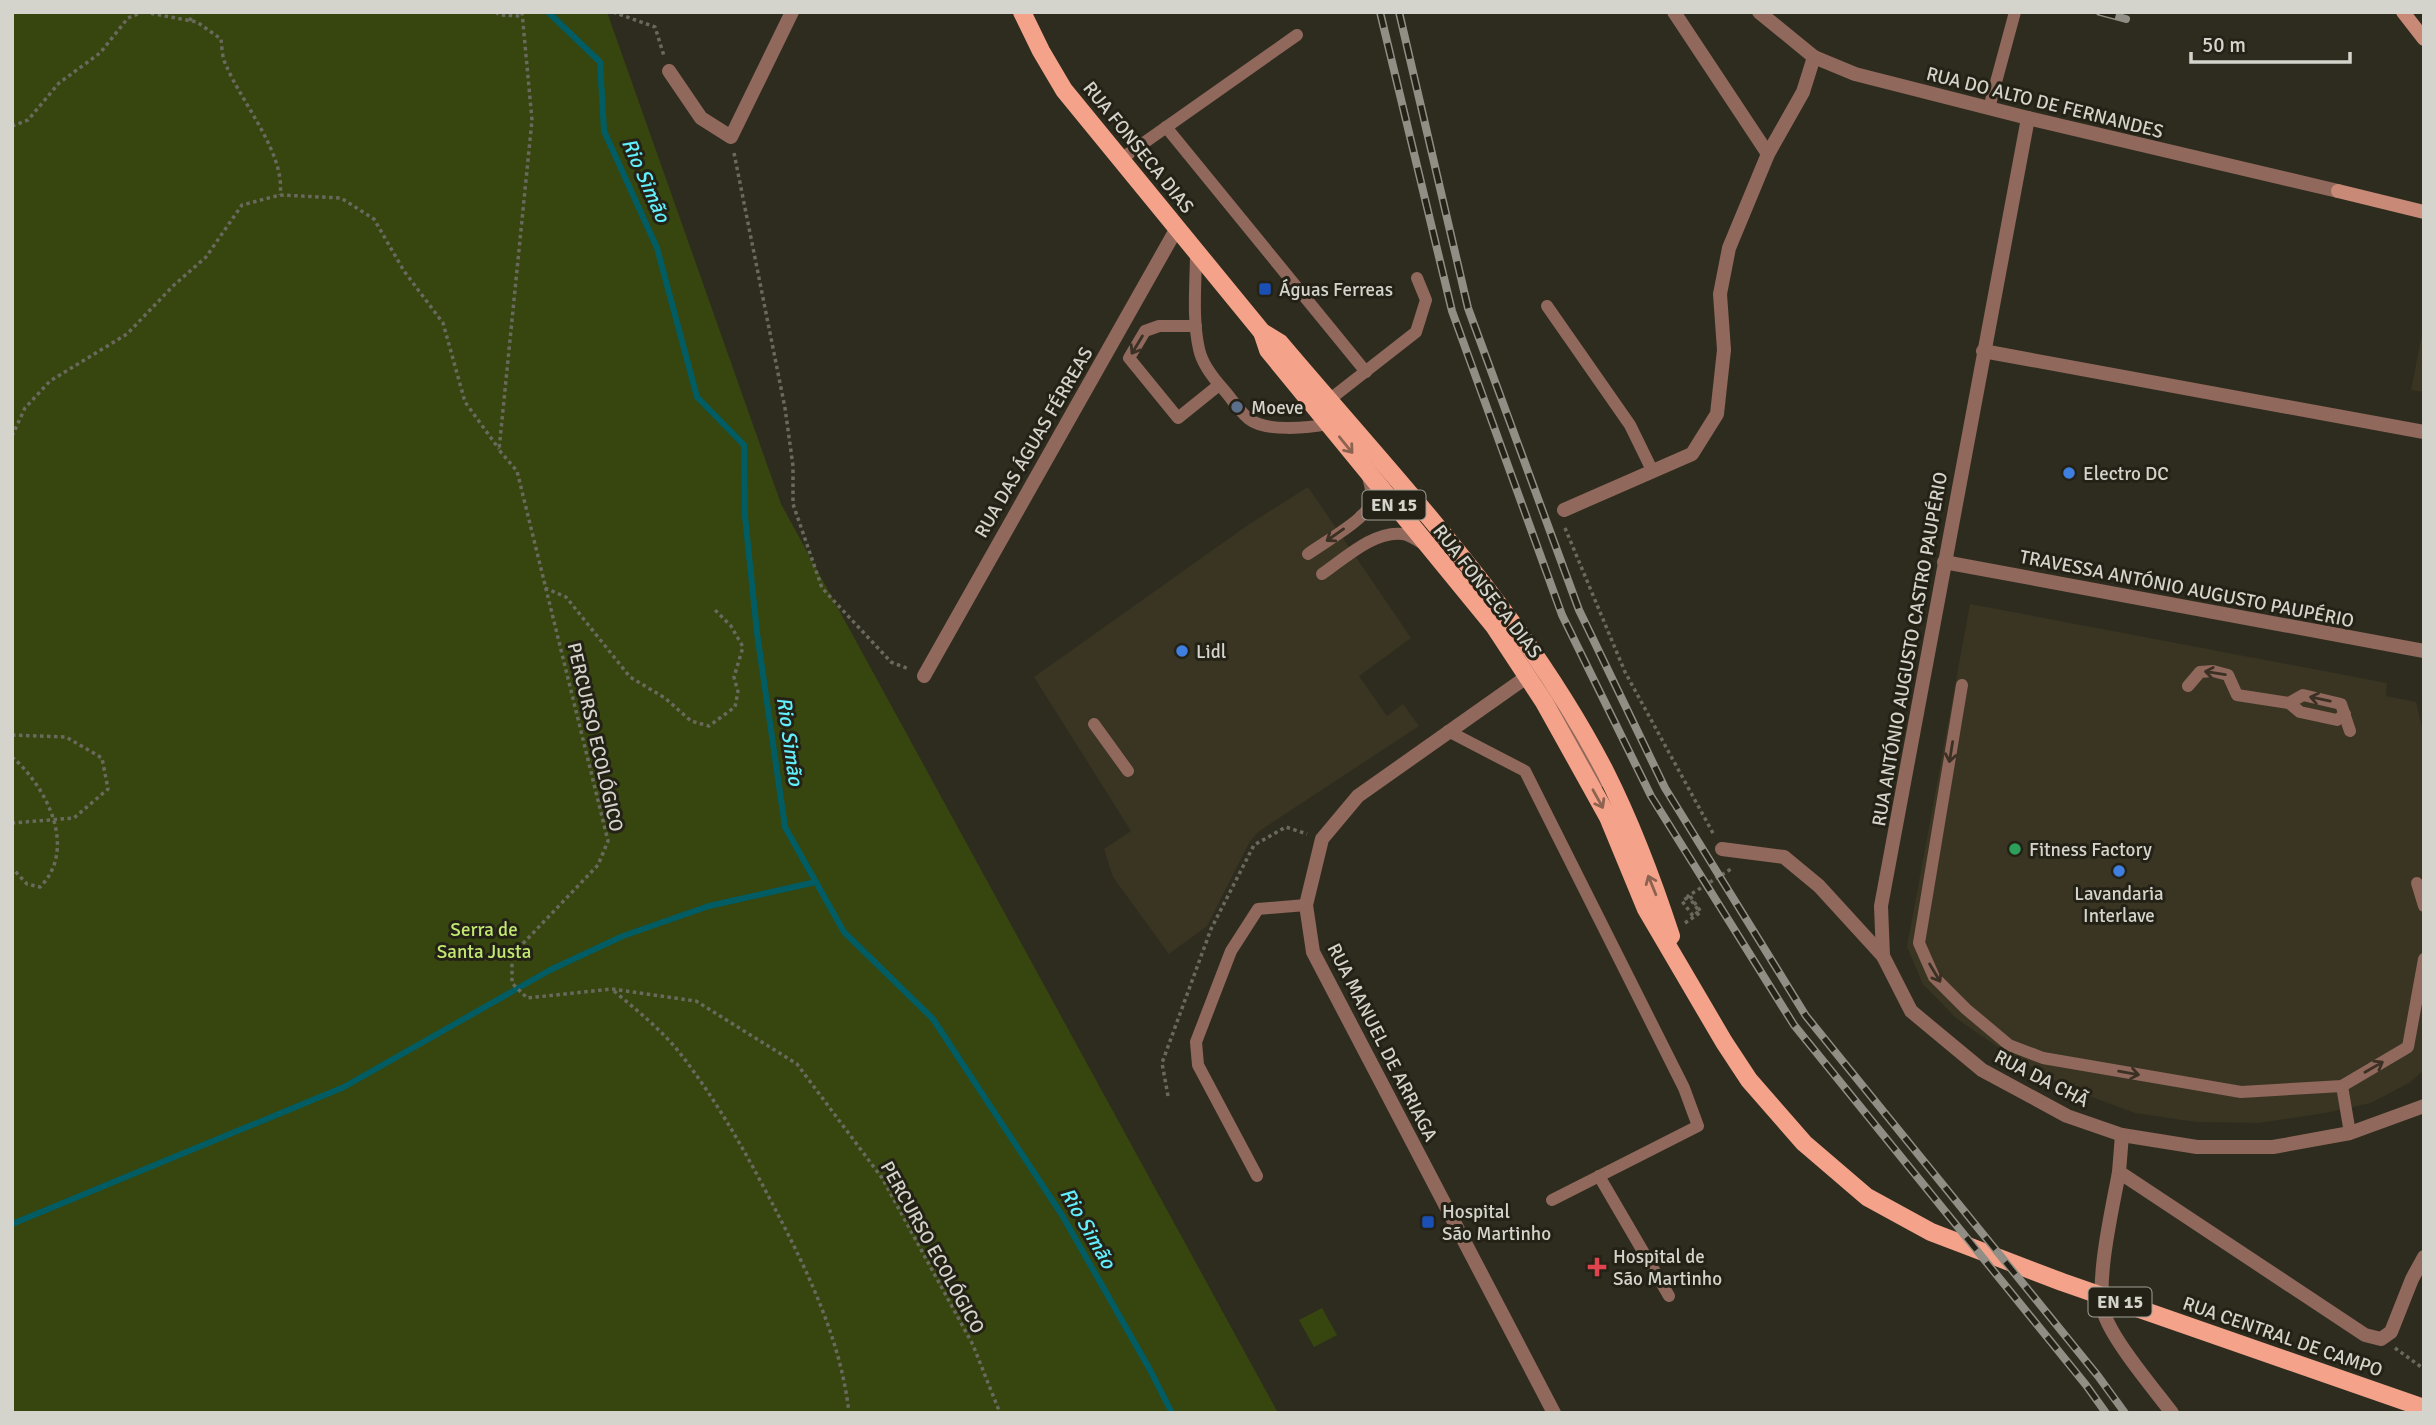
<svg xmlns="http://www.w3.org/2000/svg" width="2436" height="1425" font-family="Signika,sans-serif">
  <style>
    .built { fill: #393522 }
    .green { fill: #36460e }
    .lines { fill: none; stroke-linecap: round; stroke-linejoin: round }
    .stream { stroke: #025c63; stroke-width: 6 }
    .path { stroke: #6a695e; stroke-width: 3.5; stroke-dasharray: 3.5 3.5; stroke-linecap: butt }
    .service { stroke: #90685c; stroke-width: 12 }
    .minor { stroke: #90685c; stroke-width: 14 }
    .tertiary { stroke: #90685c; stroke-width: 14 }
    .secondary { stroke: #c88976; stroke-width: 14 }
    .primary { stroke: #f4a38a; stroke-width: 18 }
    .rail-casing { stroke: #918f85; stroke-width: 8 }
    .rail { stroke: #242216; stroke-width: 5; stroke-dasharray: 16; stroke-linecap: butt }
    .oneway { stroke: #3a3024 }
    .oneway2 { stroke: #8c6250 }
    .transit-dot { fill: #1a4fb4; stroke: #242216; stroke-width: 2.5 }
    .service-dot { fill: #5c6f8a; stroke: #242216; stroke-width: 2.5 }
    .shop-dot { fill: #3f7fe0; stroke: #242216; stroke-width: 2.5 }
    .leisure-dot { fill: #2e9e5b; stroke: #242216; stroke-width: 2.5 }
    .health-dot { fill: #e0444e; stroke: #242216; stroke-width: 2.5 }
    .labels { text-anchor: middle; stroke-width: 6; stroke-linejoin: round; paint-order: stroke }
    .shield { fill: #242216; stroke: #a09f95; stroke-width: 2 }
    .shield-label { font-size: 18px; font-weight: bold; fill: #d5d4cc }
    .street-label { font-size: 19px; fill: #d5d4cc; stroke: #242216 }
    .poi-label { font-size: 19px; fill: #d5d4cc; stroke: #242216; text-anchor: start }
    .park-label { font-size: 19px; fill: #c2e871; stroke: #242216 }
    .water-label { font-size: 21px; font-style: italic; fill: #62eefc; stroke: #242216 }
  </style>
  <rect width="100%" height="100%" fill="#2e2c1f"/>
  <g class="built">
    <polygon points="2424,324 2424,392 2411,390"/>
    <polygon points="1308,487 1411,638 1359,676 1387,716 1403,704 1419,726 1258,832 1249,843 1207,926 1169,954 1113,877 1104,849 1131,831 1034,677 1248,525"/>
    <polygon points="1970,604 2387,683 2386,696 2416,702 2424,735 2424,1070 2409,1083 2371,1103 2325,1113 2259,1123 2196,1122 2135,1113 2070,1089 2002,1050 1956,1018 1923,984 1907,947"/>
  </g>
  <g class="green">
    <polygon points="12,12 607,12 781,504 1278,1413 12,1413"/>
    <polygon points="1322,1308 1337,1335 1314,1347 1299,1320"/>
  </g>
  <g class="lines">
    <g class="stream">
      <polyline points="548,12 600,62 604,131 657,248 697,397 744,445 745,516 757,633 785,827 844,932 933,1019 1062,1215 1149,1368 1172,1413"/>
      <polyline points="12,1224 344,1087 550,970 623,936 709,906 816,882"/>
    </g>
    <g class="path">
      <path d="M144,12L197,22L221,39C222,47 222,58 226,65C241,102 286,154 280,195"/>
      <polyline points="496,12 499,15 521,16"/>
      <polyline points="522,12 532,120 499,450 517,471 608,841 598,865 512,955 512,983 527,998 612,989 696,1001 797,1064 882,1178 973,1345 1000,1413"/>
      <polyline points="613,12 655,27 664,56"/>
      <polyline points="190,21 192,12"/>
      <polyline points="12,126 28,120 59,83 100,53 128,18 143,12"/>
      <polyline points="734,153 785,408 793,466 793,504 822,588 891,662 909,669"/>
      <polyline points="12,436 25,408 50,381 127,334 173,286 206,257 242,205 280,195 341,198 374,219 404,271 443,323 465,402 499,449"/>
      <polyline points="1565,528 1625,672 1714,835"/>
      <polyline points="545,588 566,597 630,677 665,698 691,721 709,726 735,707 738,692 734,677 743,647 731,626 715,610"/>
      <polyline points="12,735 66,737 102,758 108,789 74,818 12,823"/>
      <path d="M12,757C47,787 78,849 40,887L27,884L12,868"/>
      <polyline points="1685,923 1701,912 1690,896 1682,901 1693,916 1699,911 1688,896 1731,869"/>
      <path d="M614,991C639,1012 664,1032 683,1057C718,1103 746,1153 772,1203C806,1268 841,1339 849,1413"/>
      <polyline points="1168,1096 1162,1063 1211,929 1254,845 1286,827 1307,834"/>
      <polyline points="2395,1348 2424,1369"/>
    </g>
    <g class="service">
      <polyline points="1989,108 2015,12"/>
      <polyline points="1166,127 1366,372"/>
      <polyline points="1121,159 1297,35"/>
      <path d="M1196,251C1196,282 1192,318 1199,349C1202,364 1213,378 1224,390C1232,399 1239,411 1249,419C1265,432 1309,428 1328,424L1331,418"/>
      <polyline points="1547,306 1630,425 1652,470"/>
      <polyline points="1196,326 1159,326 1145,331 1129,358 1178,418 1219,385"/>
      <polyline points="1329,400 1416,332 1426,300 1417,278"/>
      <path d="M1361,516C1375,508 1386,505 1402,510"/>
      <path d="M1308,554C1323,543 1363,521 1370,505C1374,496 1370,485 1368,477"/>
      <path d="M1322,574C1344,559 1374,530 1403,534C1410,535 1417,540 1423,544"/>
      <polyline points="1962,685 1919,943 1934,977 1966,1009 2009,1045 2043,1058 2241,1092 2342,1086 2408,1047 2424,959"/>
      <polyline points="2188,686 2200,672 2213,671 2228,675 2237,695 2289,703 2300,712 2337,720 2345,714"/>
      <polyline points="2289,703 2303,695 2341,704 2350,731"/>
      <polyline points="1094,724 1128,771"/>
      <polyline points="1448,731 1525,771 1684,1088 1698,1126 1552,1200"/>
      <polyline points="2417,883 2424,906"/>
      <polyline points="2342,1086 2350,1133"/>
      <polyline points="1257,1176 1198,1065 1196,1042 1231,951 1258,909 1306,905"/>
      <polyline points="1599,1176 1669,1296"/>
    </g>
    <g class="minor">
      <polyline points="1674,12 1768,154"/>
      <polyline points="669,71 701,118 731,137 792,12"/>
      <polyline points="1983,351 2424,432"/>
      <polyline points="1564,510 1692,454 1717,414 1724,350 1720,294 1729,248 1768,154 1803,92 1814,57"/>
      <polyline points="1944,562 2424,651"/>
      <polyline points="1531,650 1534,666 1528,676 1358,796 1322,839 1306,905 1313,952 1554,1413"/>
      <polyline points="924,676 1177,228"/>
      <polyline points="1528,676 1537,678 1546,688 1588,762 1604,780"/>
      <polyline points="1722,849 1784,857 1819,886 1883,956 1911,1011 1982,1070 2067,1116 2122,1135 2197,1147 2273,1147 2350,1133 2424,1106"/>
      <polyline points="1883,956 1881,906 2028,118"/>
      <polyline points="2122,1135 2119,1172 2365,1335 2381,1339 2391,1332 2412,1279 2424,1257"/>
      <path d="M2119,1172C2113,1206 2094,1285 2105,1316C2115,1343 2153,1388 2172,1413"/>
    </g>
    <polyline class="tertiary" points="1759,12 1814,57 1855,74 2028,118 2338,191"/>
    <g class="secondary">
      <polyline points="2403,12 2424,39"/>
      <polyline points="2338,191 2424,212"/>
    </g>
    <g class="primary">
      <path d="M1022,12L1041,51L1064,90L1262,332L1280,343C1396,480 1523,612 1606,773C1632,825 1653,881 1671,936"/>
      <polyline points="1262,332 1268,350 1494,626 1544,702 1608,817 1646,909 1724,1042 1749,1080 1804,1143 1867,1197 1931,1232 2062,1282 2424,1408"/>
    </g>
    <defs>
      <g id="rail">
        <polyline points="1380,12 1452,311 1562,615 1651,796 1794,1025 2086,1385 2106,1413"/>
        <polyline points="1399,12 1468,308 1579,610 1665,788 1806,1016 2098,1376 2125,1413"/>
        <polyline points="2100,12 2126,19"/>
      </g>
    </defs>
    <use href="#rail" class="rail-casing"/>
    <use href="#rail" class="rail"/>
  </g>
  <defs><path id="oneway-shaft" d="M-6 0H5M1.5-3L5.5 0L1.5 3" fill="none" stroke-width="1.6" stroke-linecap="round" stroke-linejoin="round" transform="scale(1.75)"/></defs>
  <g class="oneway">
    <use href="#oneway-shaft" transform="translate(1137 345) rotate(121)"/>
    <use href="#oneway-shaft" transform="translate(1335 535) rotate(145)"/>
    <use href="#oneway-shaft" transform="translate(2215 673) rotate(-171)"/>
    <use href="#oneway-shaft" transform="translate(2320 699) rotate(-168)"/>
    <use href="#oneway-shaft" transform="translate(1951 752) rotate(99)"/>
    <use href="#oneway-shaft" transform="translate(1935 973) rotate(59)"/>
    <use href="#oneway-shaft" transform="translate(2374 1067) rotate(-30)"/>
    <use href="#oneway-shaft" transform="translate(2129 1073) rotate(10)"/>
  </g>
  <g class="oneway2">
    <use href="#oneway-shaft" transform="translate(1346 445) rotate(51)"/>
    <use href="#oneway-shaft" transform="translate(1598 799) rotate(61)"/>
    <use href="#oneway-shaft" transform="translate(1652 885) rotate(-112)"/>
  </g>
  <g class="transit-dot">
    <rect x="1258" y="282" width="14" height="14" rx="3.5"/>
    <rect x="1421" y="1215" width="14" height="14" rx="3.5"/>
  </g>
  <circle class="service-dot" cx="1237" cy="407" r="7"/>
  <g class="shop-dot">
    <circle cx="2069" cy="473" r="7"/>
    <circle cx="1182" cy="651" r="7"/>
    <circle cx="2119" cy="871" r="7"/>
  </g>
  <circle class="leisure-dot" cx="2015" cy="849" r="7"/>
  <path class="health-dot" d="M1593.5 1256.5h7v7h7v7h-7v7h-7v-7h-7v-7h7z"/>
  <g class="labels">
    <g class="shield">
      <rect x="1362.5" y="490.5" width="63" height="29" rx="5"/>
      <rect x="2088.5" y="1287.5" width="63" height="29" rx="5"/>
    </g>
    <g class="shield-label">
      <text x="1394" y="511">EN 15</text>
      <text x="2120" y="1308">EN 15</text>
    </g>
    <g class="street-label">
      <text transform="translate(2045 102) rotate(14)" y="7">RUA DO ALTO DE FERNANDES</text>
      <text transform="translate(1139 147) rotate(51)" y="7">RUA FONSECA DIAS</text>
      <text transform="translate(1033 442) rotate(-60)" y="7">RUA DAS ÁGUAS FÉRREAS</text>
      <text transform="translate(2187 588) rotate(11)" y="7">TRAVESSA ANTÓNIO AUGUSTO PAUPÉRIO</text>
      <text transform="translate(1488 591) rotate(52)" y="7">RUA FONSECA DIAS</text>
      <text transform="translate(1909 649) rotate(-80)" y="7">RUA ANTÓNIO AUGUSTO CASTRO PAUPÉRIO</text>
      <text transform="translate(596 737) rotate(77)" y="7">PERCURSO ECOLÓGICO</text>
      <text transform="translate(1383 1042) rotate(63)" y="7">RUA MANUEL DE ARRIAGA</text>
      <text transform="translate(2042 1078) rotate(27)" y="7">RUA DA CHÃ</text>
      <text transform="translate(933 1247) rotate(61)" y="7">PERCURSO ECOLÓGICO</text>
      <text transform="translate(2283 1336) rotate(19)" y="7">RUA CENTRAL DE CAMPO</text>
    </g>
    <g class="poi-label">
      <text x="1279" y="296">Águas Ferreas</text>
      <text x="1251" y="414">Moeve</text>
      <text x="2083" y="480">Electro DC</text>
      <text x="1196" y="658">Lidl</text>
      <text x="2029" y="856">Fitness Factory</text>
      <text x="2119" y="900" text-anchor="middle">Lavandaria<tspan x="2119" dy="22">Interlave</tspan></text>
      <text x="1442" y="1218">Hospital<tspan x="1442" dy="22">São Martinho</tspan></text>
      <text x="1613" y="1263">Hospital de<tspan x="1613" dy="22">São Martinho</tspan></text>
    </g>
    <g class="park-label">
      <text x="484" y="936">Serra de<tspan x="484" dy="22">Santa Justa</tspan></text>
    </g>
    <g class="water-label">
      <text transform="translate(646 180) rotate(66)" y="7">Rio Simão</text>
      <text transform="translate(790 741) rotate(82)" y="7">Rio Simão</text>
      <text transform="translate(1088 1228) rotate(60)" y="7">Rio Simão</text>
    </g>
  </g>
  <rect width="2436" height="1425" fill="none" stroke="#d5d4cc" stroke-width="28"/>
  <path d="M2191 52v10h159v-10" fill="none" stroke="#d5d4cc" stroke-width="3.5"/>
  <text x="2202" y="52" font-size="21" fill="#d5d4cc" stroke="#242216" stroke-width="5" paint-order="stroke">50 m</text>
</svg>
